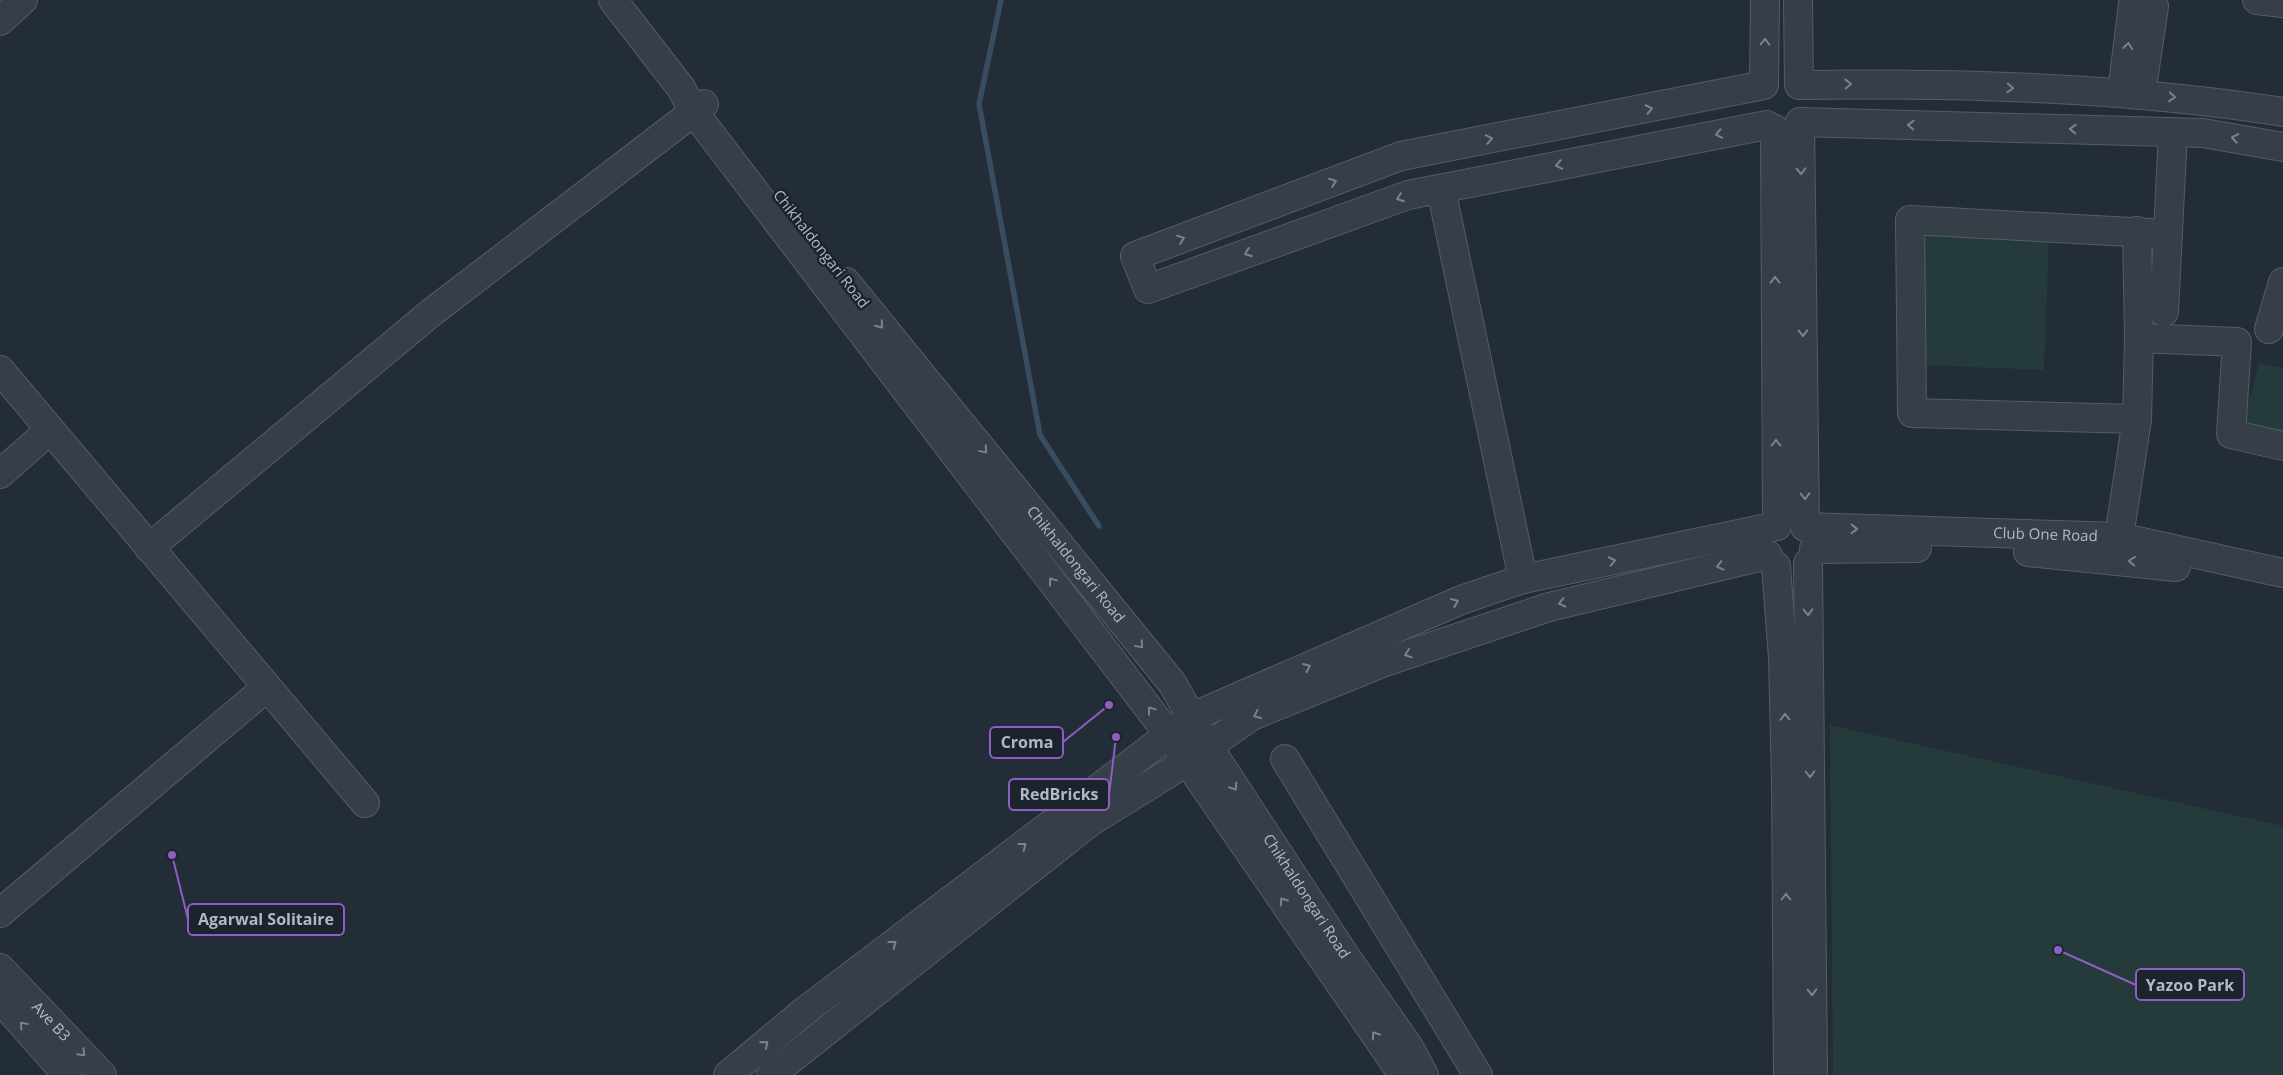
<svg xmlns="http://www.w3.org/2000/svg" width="2283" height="1075" font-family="'Open Sans',sans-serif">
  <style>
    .green { fill: #253a3a }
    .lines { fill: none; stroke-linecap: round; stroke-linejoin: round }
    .stream { stroke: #394d60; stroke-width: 5.5 }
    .minor-casing { stroke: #545d66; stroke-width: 30 }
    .minor { stroke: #363f48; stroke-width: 28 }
    .oneway { stroke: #7a838c }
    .labels { text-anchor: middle; stroke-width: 5; stroke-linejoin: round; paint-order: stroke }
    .street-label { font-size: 15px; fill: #b1bac4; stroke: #1b242d }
    .leader { fill: none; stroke: #8e5ec1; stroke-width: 2 }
    .callout-dot { fill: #8e5ec1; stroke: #1b242d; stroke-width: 2 }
    .callout { fill: #1b242d; stroke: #8e5ec1; stroke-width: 2 }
    .callout-label { font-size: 16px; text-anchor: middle; font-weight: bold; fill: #b1bac4 }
  </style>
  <rect width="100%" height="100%" fill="#232d38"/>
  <g class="green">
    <polygon points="1924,234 2049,239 2044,370 1921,365"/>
    <polygon points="2259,363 2283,368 2283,439 2242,429"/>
    <polygon points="1830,725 2283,826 2283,1075 1833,1075"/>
  </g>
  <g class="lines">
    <polyline class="stream" points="1001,0 979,104 1040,435 1099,526"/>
    <defs>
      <g id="minor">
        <polyline points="613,0 681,88 694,112 1169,735 1403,1075"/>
        <polyline points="1765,0 1764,85 1401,156 1135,256 1148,289 1408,195 1767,125"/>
        <path d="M1798,0L1799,85C1960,83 2123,87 2283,112"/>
        <polyline points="2257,0 2283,3"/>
        <polyline points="0,21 23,0"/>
        <polyline points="2122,93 2133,4 2135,0"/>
        <polyline points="2141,94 2154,6 2152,0"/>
        <path id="s1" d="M2283,147L2203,133L1800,122L1805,527L2119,537L2283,573"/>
        <polyline points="1441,189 1523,579"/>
        <path id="s2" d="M846,282L1172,683L1208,746L1346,957L1409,1047L1424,1075"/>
        <polyline points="2164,312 2173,132"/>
        <polyline points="2269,329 2283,282"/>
        <polyline points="2139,338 2237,342 2231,434 2283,446"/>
        <polyline points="0,370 365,803"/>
        <polyline points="2137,419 1912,413 1910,220 2168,234"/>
        <polyline points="0,474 50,430"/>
        <polyline points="2119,537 2137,419 2139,338 2137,231"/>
        <polyline points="149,548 432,312 704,104"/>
        <polyline points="1814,549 1917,548"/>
        <polyline points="2028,552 2176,567"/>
        <polyline points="1808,563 1813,1075"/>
        <polyline points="1776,566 1783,658 1786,782 1788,1075"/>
        <polyline points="1285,759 1478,1075"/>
        <polyline points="0,913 267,687"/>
        <path id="s3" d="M0,968L102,1075"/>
        <polyline points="0,999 67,1075"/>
        <polyline points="728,1075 801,1014 1192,717 1461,600 1523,579 1777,526 1775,129"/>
        <polyline points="771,1075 1090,822 1169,773 1252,716 1382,663 1549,607 1768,555"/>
      </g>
    </defs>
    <use href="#minor" class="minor-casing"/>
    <use href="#minor" class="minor"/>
  </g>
  <defs><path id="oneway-chevron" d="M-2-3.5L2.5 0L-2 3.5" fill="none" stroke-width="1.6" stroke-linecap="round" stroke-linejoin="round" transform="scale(1.25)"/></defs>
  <g class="oneway">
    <use href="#oneway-chevron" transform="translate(1765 42) rotate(-89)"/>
    <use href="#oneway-chevron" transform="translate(2128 46) rotate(-83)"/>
    <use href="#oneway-chevron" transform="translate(1848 84) rotate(-1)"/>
    <use href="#oneway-chevron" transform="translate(2010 88) rotate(3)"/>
    <use href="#oneway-chevron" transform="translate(2172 97) rotate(5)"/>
    <use href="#oneway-chevron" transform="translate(1649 109) rotate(-12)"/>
    <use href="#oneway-chevron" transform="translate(1911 125) rotate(-178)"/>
    <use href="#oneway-chevron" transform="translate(2073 129) rotate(-178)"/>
    <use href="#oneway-chevron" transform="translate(1719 134) rotate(169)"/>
    <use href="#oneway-chevron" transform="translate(2235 138) rotate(-170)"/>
    <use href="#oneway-chevron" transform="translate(1489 139) rotate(-11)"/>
    <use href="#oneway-chevron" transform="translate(1559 165) rotate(169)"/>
    <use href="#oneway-chevron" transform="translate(1801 171) rotate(89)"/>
    <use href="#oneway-chevron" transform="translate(1333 182) rotate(-21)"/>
    <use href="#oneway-chevron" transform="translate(1400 198) rotate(160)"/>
    <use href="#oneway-chevron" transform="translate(1181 239) rotate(-21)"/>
    <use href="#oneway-chevron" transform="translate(1248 253) rotate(160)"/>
    <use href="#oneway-chevron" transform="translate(1775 280) rotate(-91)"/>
    <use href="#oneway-chevron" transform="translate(880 325) rotate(51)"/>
    <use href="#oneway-chevron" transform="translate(1803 333) rotate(89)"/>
    <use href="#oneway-chevron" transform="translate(1776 443) rotate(-90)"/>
    <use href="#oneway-chevron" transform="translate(984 450) rotate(50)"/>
    <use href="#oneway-chevron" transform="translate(1805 496) rotate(89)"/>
    <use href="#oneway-chevron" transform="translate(1854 529) rotate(2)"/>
    <use href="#oneway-chevron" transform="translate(1612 561) rotate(-12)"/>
    <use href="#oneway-chevron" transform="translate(2132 561) rotate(-175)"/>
    <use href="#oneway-chevron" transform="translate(1720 566) rotate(167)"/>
    <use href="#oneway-chevron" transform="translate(1052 581) rotate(-127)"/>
    <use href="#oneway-chevron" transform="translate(1455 602) rotate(-23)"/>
    <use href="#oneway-chevron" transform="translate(1562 603) rotate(167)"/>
    <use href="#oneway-chevron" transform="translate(1808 612) rotate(89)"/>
    <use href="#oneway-chevron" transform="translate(1140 645) rotate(50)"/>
    <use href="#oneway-chevron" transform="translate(1408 654) rotate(161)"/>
    <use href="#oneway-chevron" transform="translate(1307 667) rotate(-24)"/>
    <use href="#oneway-chevron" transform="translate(1151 710) rotate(-127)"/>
    <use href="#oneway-chevron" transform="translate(1257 715) rotate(156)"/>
    <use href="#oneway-chevron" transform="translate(1785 717) rotate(-91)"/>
    <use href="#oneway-chevron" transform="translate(1810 774) rotate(89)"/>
    <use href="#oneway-chevron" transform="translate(1234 787) rotate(57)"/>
    <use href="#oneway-chevron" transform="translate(1023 846) rotate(-37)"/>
    <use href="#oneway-chevron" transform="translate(1786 897) rotate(-90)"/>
    <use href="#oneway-chevron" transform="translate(1283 901) rotate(-125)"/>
    <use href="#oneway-chevron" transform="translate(893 944) rotate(-37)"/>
    <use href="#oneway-chevron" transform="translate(1812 992) rotate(89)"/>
    <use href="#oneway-chevron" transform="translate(23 1025) rotate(-131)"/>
    <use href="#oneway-chevron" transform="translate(1375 1035) rotate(-125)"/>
    <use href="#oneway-chevron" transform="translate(765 1044) rotate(-39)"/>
    <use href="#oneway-chevron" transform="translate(82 1053) rotate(47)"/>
  </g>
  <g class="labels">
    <g class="street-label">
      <text transform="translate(821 249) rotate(52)" y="5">Chikhaldongari Road</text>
      <text dy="5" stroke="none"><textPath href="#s1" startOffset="1130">Club One Road</textPath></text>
      <text dy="5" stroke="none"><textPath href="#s2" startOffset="364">Chikhaldongari Road</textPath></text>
      <text dy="5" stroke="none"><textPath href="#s2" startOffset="769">Chikhaldongari Road</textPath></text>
      <text dy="5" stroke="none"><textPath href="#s3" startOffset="74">Ave B3</textPath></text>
    </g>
  </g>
  <path class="leader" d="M1109 705L1063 742M1116 737L1109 795M172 855L188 919M2058 950L2136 985"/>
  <g class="callout-dot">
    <circle cx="1109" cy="705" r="5"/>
    <circle cx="1116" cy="737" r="5"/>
    <circle cx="172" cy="855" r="5"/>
    <circle cx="2058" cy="950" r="5"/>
  </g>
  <g class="callout">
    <rect x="990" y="727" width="73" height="31" rx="5"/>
    <rect x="1009" y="779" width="100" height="31" rx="5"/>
    <rect x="188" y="904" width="156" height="31" rx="5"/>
    <rect x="2136" y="969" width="108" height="31" rx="5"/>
  </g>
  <g class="callout-label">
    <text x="1027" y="748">Croma</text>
    <text x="1059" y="800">RedBricks</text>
    <text x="266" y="925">Agarwal Solitaire</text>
    <text x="2190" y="991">Yazoo Park</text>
  </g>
</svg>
